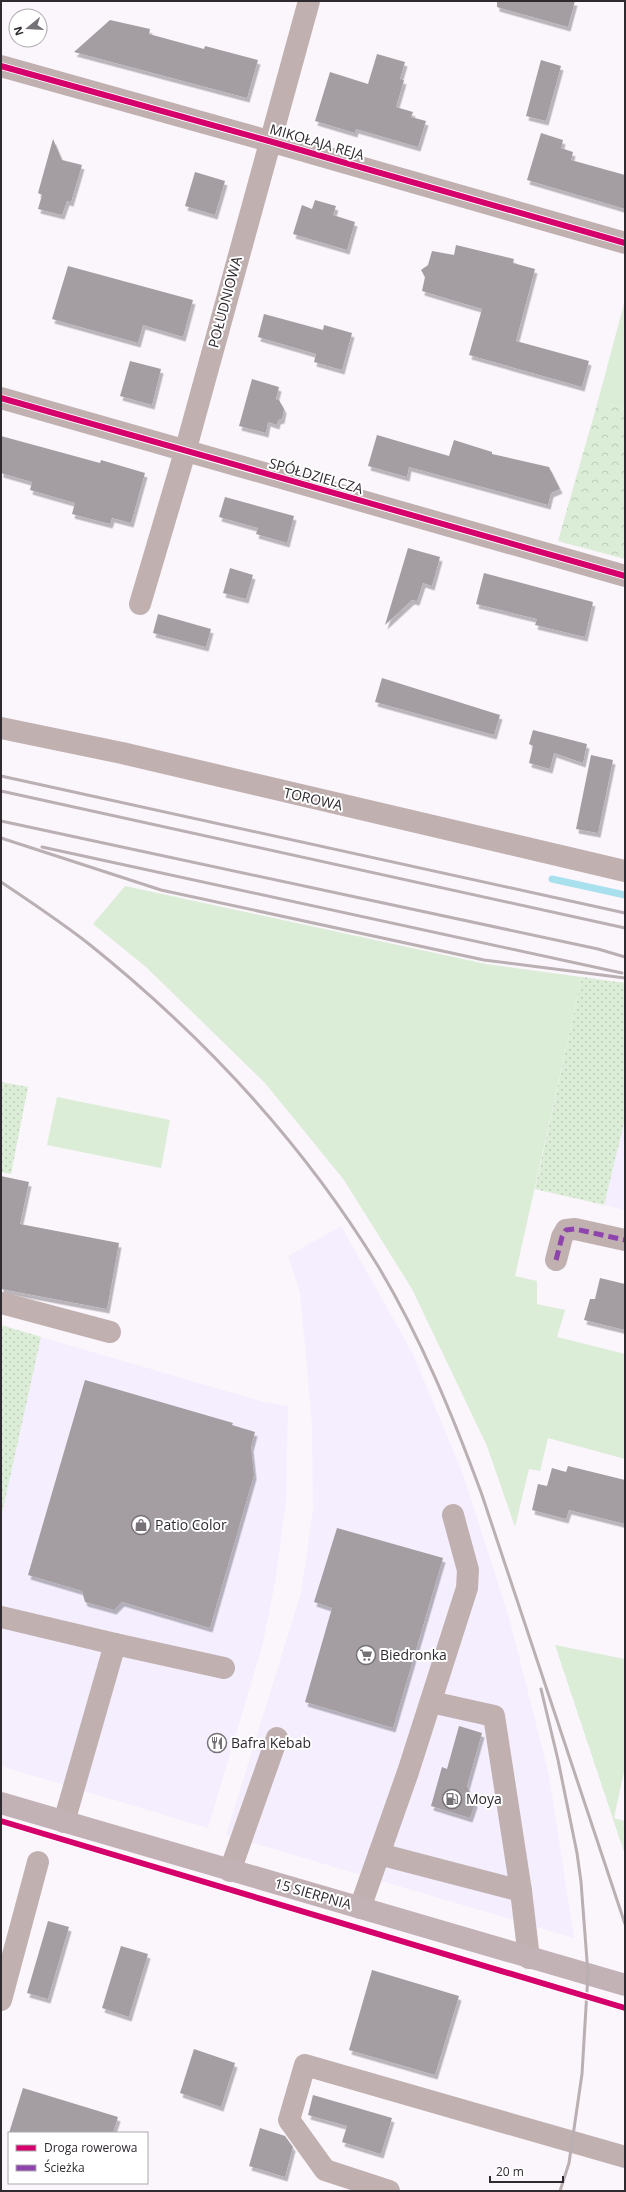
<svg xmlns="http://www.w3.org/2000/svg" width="626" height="2192" font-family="'Open Sans',sans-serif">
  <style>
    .commercial { fill: #f4eefe }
    .green { fill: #dbedd7 }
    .forest { fill: url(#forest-crowns) }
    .park { fill: url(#park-dots) }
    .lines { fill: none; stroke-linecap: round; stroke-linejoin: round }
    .stream { stroke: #a9e0ed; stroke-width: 7 }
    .building { fill: #a49ea3; filter: url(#shadow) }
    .minor { stroke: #c1b0b0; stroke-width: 22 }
    .major { stroke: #c3b2b5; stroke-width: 22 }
    .rail { stroke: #baafb2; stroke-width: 3 }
    .quiet { stroke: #8e44ad; stroke-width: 5; stroke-dasharray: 10 5; stroke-linecap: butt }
    .cycleway-casing { stroke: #fff; stroke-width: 8 }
    .cycleway { stroke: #d6006c; stroke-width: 6 }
    .labels { text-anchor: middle; stroke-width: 4; stroke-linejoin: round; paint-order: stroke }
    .street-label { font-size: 14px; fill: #2f2a30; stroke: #fff }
    .poi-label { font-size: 14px; fill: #2f2a30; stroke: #fff; text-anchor: start }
  </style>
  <defs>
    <pattern id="forest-crowns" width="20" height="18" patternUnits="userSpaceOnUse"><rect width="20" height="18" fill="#dbedd7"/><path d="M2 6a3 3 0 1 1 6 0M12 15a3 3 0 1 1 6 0" fill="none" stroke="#bccbb9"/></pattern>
    <pattern id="park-dots" width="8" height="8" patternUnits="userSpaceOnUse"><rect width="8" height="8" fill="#dbedd7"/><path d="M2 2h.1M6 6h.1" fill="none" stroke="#bccbb9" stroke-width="1.8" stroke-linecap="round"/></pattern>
    <filter id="shadow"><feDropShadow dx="2.5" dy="4.5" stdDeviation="0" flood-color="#0004"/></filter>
  </defs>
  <rect width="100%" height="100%" fill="#fbf5fc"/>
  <g class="commercial">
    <polygon points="625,1119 625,1210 604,1205"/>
    <polygon points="341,1226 413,1354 463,1474 510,1621 549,1775 574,1938 226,1835 301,1593 313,1511 312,1423 300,1292 288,1256"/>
    <polygon points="41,1337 264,1402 288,1406 286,1500 276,1577 263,1643 208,1828 1,1766 1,1518"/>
  </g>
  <g class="green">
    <polygon points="625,300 625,409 598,401"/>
    <polygon points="125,886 486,964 582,977 515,1276 537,1281 537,1304 565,1310 557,1337 625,1354 625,1459 548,1438 540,1471 529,1469 515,1527 487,1446 412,1289 344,1180 265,1083 146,967 93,924"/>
    <polygon points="57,1097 170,1120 161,1168 47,1145"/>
    <polygon points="555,1645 625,1659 625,1767 614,1818 625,1821 625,1855"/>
  </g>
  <polygon class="forest" points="598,401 625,409 625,559 558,541"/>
  <g class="park">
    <polygon points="582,977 625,983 625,1119 604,1205 535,1189"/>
    <polygon points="1,1082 28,1087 11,1174 1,1172"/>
    <polygon points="1,1325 41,1337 1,1518"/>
  </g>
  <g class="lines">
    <polyline class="stream" points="552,879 625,895"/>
  </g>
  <g class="building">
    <polygon points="497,1 575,1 568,27 497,7"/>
    <polygon points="110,20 150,29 149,34 204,49 205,46 258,60 247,98 74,52"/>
    <polygon points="377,54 405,62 400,79 404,80 396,107 413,112 411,117 426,121 418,147 356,129 355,133 315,121 330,72 368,84"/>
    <polygon points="541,60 561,66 546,121 526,116"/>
    <polygon points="541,133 563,140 561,148 573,152 571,160 625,175 625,209 527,180"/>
    <polygon points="53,139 62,160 82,165 71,202 67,201 62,215 38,209 42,195 38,193"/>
    <polygon points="195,172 225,181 215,215 185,206"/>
    <polygon points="315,200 336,206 333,215 355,222 347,250 293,234 302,205 312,209"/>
    <polygon points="456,245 514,259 513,263 535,269 516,341 589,361 582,387 469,355 482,309 422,291 425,277 421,270 428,265 432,251 454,255"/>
    <polygon points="68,266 193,300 183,337 143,325 138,343 52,319"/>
    <polygon points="264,314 323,330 324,325 352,333 342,370 314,362 316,354 258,337"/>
    <polygon points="130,361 161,369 152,405 120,396"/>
    <polygon points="252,379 279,387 276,399 279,400 284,409 282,419 278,420 277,425 268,422 266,433 239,426"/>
    <polygon points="377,435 449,456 454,440 492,452 492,454 549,467 560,489 551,493 548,505 409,467 407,477 368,466"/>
    <polygon points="1,436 100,463 101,460 145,473 131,523 112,518 110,524 72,514 75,503 30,490 32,482 1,473"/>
    <polygon points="225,497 294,516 287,543 256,534 258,528 219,517"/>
    <polygon points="408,548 440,557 432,586 423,583 417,601 412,600 385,625"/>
    <polygon points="230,568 253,575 246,599 223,593"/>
    <polygon points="484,573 593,602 585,637 535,625 537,619 476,604"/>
    <polygon points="158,614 211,629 206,647 153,633"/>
    <polygon points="382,678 500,715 494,735 375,702"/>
    <polygon points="533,730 587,744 583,763 554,753 550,769 529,763 533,746 529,744"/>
    <polygon points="591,755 613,760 598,833 576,829"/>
    <polygon points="1,1176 29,1182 20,1224 119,1243 107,1309 1,1289"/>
    <polygon points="600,1278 625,1284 625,1330 584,1320 590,1299 595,1299"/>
    <polygon points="85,1380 233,1423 232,1425 255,1432 251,1447 254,1475 210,1628 122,1602 114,1610 85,1602 82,1591 28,1575"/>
    <polygon points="568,1466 625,1480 625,1524 569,1510 566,1519 532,1510 538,1484 547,1486 552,1468 566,1472"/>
    <polygon points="337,1528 443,1558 393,1728 305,1702 332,1608 314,1602"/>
    <polygon points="459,1726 482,1733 467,1786 475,1803 470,1818 431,1806 442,1767 447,1769"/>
    <polygon points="48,1921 69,1927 48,1999 27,1993"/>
    <polygon points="121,1946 148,1954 129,2017 102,2008"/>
    <polygon points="372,1970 459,1996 435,2075 349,2050"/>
    <polygon points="194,2049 235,2063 221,2107 180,2093"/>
    <polygon points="23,2088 118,2117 113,2133 9,2133"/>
    <polygon points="313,2095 392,2118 381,2154 342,2142 347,2126 308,2115"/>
    <polygon points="260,2128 285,2136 293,2147 285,2177 249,2166"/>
  </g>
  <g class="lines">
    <g class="minor">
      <polyline points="1,66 269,141 625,243"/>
      <polyline points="1,398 625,576"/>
      <polyline points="140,604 185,452 309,1"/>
      <polyline points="1,728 122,753 625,871"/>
      <polyline points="556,1260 562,1237 566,1230 575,1229 625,1240"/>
      <polyline points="1,1303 110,1332"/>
      <polyline points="1,1617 115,1644"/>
      <polyline points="431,1702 494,1716 521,1891"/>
      <polyline points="64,1822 115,1644 224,1668"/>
      <polyline points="379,1854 521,1891 529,1958"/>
      <polyline points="230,1871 277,1738"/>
      <polyline points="360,1908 408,1772 467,1588 468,1570 453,1515"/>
      <polyline points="1,2000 38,1862"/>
      <polyline points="389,2191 325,2170 289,2120 305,2065 625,2157"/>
    </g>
    <polyline class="major" points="1,1803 625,1985"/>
    <g class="rail">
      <polyline points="1,776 625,913"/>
      <polyline points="1,791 625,928"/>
      <polyline points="1,821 598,949 625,957"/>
      <polyline points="1,838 161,890 484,960 625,978"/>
      <polyline points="42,847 622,973"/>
      <path d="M1,882C31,902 61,922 89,944C201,1034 303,1143 378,1266C421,1338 453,1416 482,1495L625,1924"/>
      <polyline points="541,1689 558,1760 577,1853 581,1882 588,1974 582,2074 569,2163 560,2191"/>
    </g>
    <polyline class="quiet" points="556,1260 562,1237 566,1230 575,1229 625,1240"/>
    <defs>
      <g id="cycleway">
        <polyline points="1,66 269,141 625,243"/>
        <polyline points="1,398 625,576"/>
        <polyline points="1,1821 625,2008"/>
      </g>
    </defs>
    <use href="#cycleway" class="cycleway-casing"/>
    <use href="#cycleway" class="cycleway"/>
  </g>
  <defs>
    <symbol id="shop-ring" viewBox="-11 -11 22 22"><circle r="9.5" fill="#fff" stroke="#767177" stroke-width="1.5"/><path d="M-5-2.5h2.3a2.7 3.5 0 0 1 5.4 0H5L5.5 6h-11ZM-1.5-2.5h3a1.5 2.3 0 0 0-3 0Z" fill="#767177"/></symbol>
    <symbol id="supermarket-ring" viewBox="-11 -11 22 22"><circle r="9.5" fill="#fff" stroke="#767177" stroke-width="1.5"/><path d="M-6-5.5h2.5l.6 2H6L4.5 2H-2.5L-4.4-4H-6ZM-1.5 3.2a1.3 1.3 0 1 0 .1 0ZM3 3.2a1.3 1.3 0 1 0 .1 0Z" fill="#767177"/></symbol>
    <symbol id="restaurant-ring" viewBox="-11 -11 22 22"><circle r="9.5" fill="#fff" stroke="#767177" stroke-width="1.5"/><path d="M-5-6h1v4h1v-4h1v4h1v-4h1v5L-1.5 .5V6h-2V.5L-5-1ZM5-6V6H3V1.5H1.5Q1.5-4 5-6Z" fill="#767177"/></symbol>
    <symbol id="fuel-ring" viewBox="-11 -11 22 22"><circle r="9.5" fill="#fff" stroke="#767177" stroke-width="1.5"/><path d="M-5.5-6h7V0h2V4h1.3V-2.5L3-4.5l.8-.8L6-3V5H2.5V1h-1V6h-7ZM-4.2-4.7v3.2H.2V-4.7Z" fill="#767177"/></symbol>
  </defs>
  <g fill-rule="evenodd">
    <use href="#shop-ring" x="130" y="1514" width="22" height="22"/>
    <use href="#supermarket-ring" x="355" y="1644" width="22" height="22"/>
    <use href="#restaurant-ring" x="206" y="1732" width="22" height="22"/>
    <use href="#fuel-ring" x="441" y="1788" width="22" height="22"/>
  </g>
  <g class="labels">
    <g class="street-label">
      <text transform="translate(317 142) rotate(16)" y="5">MIKOŁAJA REJA</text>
      <text transform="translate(225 302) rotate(-75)" y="5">POŁUDNIOWA</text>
      <text transform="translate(316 476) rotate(16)" y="5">SPÓŁDZIELCZA</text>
      <text transform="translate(313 799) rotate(13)" y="5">TOROWA</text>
      <text transform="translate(313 1894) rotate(16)" y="5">15 SIERPNIA</text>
    </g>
    <g class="poi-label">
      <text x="155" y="1530">Patio Color</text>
      <text x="380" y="1660">Biedronka</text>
      <text x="231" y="1748">Bafra Kebab</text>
      <text x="466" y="1804">Moya</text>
    </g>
  </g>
  <rect width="626" height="2192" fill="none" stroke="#2f2a30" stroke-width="4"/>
  <rect x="8" y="2132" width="140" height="52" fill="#ffffff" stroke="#acaaac"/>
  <rect x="16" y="2145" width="20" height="6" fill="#d6006c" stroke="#acaaac"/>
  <text x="44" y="2152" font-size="12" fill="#2f2a30">Droga rowerowa</text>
  <rect x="16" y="2165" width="20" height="6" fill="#8e44ad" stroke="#acaaac"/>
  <text x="44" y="2172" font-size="12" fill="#2f2a30">Ścieżka</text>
  <g transform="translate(28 28) rotate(252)"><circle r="19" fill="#ffffff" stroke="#acaaac"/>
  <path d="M0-3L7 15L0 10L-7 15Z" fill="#767177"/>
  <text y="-6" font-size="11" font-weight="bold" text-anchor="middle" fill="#2f2a30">N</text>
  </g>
  <path d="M490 2176v6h73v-6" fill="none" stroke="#2f2a30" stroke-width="2"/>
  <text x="496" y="2176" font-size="12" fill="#2f2a30" stroke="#ffffff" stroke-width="3" paint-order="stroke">20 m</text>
</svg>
